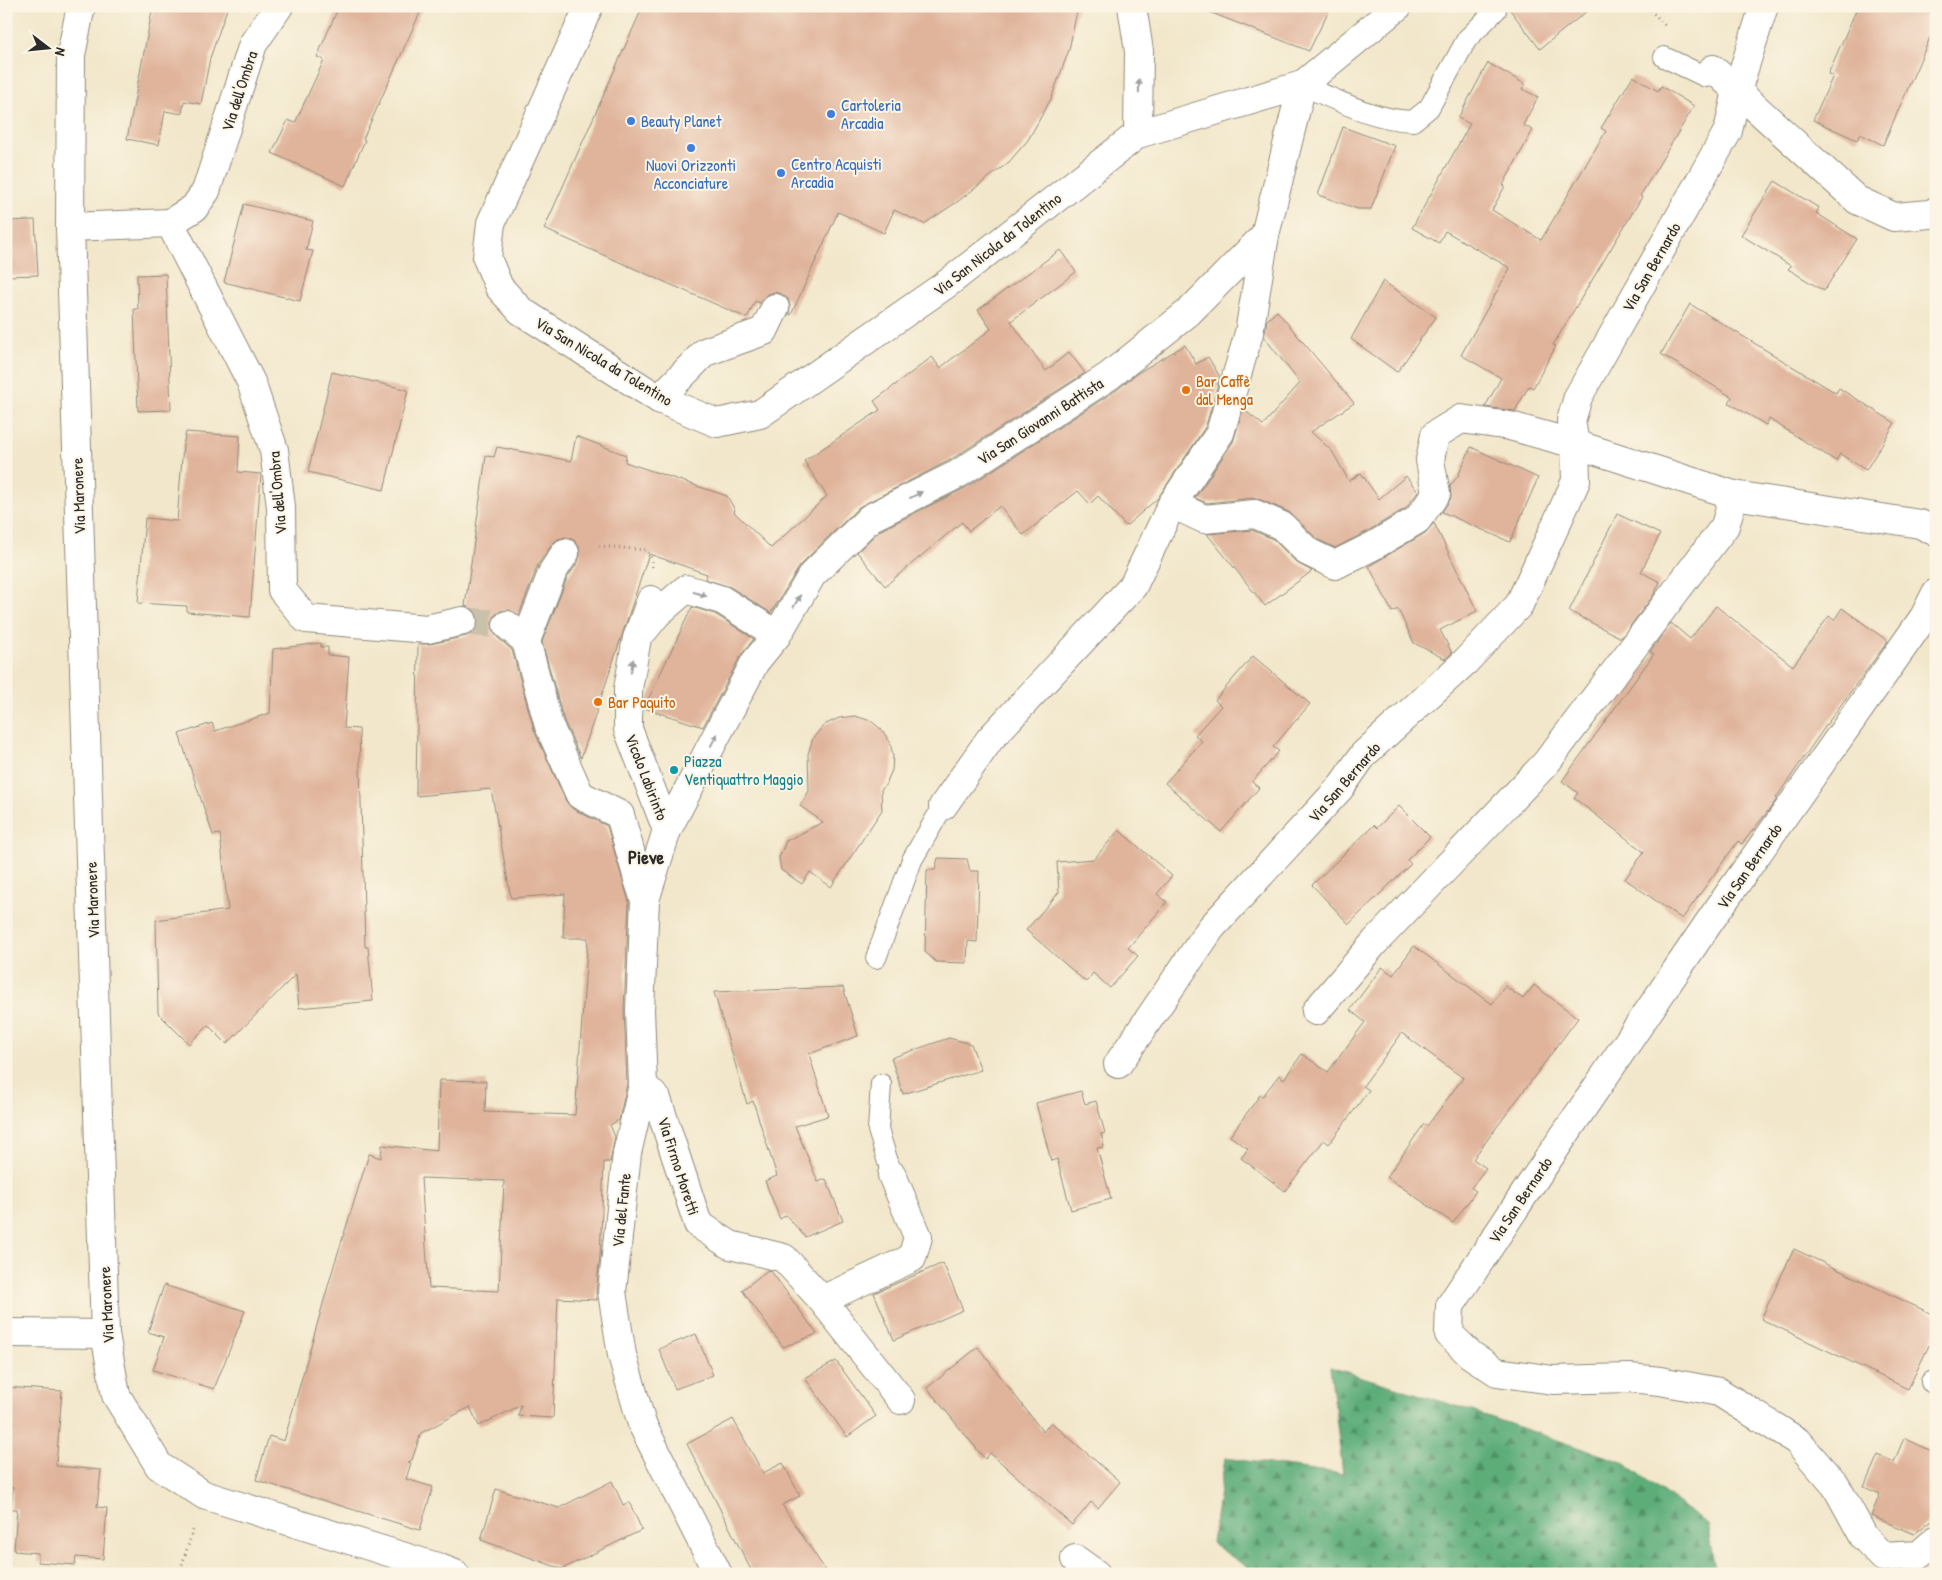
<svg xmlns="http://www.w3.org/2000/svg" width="1942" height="1580" font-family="'Patrick Hand',sans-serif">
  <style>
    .forest { fill: url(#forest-firs); stroke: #446c52 }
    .building { fill: #e0b49b; fill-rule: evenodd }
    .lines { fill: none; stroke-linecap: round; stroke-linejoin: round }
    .street-tunnel { stroke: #cac1ab; stroke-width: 28; stroke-dasharray: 28 14; stroke-linecap: butt }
    .lane-casing { stroke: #8e897b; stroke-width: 22 }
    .street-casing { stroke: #8e897b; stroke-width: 30 }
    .path { stroke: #8e897b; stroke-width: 3; stroke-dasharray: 1 4; stroke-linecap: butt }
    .lane { stroke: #fff; stroke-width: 20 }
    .street { stroke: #fff; stroke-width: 28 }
    .oneway { fill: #a0a0a0 }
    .shop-dot { fill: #3f7fe0; stroke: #fcf5e5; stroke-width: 2 }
    .food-dot { fill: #e8710a; stroke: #fcf5e5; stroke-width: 2 }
    .culture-dot { fill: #0f9aa8; stroke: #fcf5e5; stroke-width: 2 }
    .labels { text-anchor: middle; stroke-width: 4; stroke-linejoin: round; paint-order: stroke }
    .street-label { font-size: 16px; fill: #2b2b2b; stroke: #fcf5e5 }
    .shop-label { font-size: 16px; fill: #366cbe; stroke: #fcf5e5; text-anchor: start }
    .food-label { font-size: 16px; fill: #c56008; stroke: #fcf5e5; text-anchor: start }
    .culture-label { font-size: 16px; fill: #0d838f; stroke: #fcf5e5; text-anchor: start }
    .quarter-label { font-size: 19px; font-weight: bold; fill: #2b2b2b; stroke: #fcf5e5 }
  </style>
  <defs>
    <pattern id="forest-firs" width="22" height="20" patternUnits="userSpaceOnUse" patternTransform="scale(1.25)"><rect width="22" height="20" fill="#5dad79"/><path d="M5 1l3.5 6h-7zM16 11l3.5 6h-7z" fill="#4d8d63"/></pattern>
  </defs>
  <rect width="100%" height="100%" fill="#fcf5e5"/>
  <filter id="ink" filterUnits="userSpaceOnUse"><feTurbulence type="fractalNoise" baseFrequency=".02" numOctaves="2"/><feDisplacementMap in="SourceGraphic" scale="10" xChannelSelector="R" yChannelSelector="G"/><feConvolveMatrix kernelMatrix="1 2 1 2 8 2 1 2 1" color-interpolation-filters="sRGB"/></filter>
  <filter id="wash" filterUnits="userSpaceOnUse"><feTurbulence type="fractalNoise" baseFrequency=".0096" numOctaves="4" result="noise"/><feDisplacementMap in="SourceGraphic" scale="20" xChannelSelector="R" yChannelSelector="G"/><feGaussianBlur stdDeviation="1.12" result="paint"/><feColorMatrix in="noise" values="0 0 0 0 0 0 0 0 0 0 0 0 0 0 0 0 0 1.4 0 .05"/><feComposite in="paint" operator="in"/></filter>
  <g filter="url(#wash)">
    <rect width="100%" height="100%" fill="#f2e7cb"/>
    <polygon class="forest" points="1330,1367 1466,1409 1622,1462 1707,1524 1716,1574 1257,1574 1212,1543 1225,1458 1343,1474"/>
    <g id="blocks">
      <g class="building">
        <polygon points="153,6 228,6 210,58 201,104 184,101 182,114 165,111 159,145 127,139"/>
        <polygon points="339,6 423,6 363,139 365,140 345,186 272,153 288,120 295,123 324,60 317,57"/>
        <polygon points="643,6 1078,6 1069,50 1051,99 1028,140 1009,162 957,202 924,224 894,210 884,233 838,212 791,315 789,314 790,306 788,299 781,294 774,292 766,295 760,303 755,301 747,318 544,229"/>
        <polygon points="1200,6 1331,6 1309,51 1199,8"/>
        <polygon points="1507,6 1593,6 1540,49"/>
        <polygon points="1858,6 1936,6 1936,24 1883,145 1860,134 1857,140 1813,120 1833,76 1828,74"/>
        <polygon points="1488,63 1525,84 1522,89 1538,97 1523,125 1533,130 1503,185 1505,186 1492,210 1541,240 1606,131 1601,128 1633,76 1658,91 1661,86 1694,106 1640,196 1642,197 1553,345 1556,346 1533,388 1529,386 1515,411 1485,407 1501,378 1461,355 1510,268 1445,231 1439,243 1412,228 1470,124 1458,118"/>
        <polygon points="1343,127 1395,146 1371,209 1358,209 1318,195"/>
        <polygon points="1775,181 1819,208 1816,213 1857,239 1824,291 1788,269 1791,266 1741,235"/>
        <polygon points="244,204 313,221 306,250 313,251 300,301 224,282"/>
        <polygon points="35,220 38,275 6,276 6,221"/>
        <path d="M1060,250L1076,272L1011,321L1046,371L1069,352L1085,373L950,460L859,507L801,564L771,613L730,587L705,579L707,574L649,554L581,758L564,721L542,642L567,578L578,562L580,554L579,547L574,540L566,537L558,539L552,544L538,565L519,615L509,610L501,611L495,615L492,623L493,631L497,637L512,650L534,730L566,801L573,809L607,826L629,902L624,1009L627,1084L619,1120L610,1125L615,1137L610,1162H604L600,1256L596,1291L597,1300L558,1298L553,1418L518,1416L521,1405L479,1426L470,1407L421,1433L412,1460L408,1462L411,1463L406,1479L433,1487L420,1530L256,1480L269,1436L284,1441L332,1272L369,1154L381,1158L382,1145L437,1151L439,1080L486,1081L485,1112L575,1115L588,938H563L565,894L511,898L491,789L416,796L418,644H430L466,636L473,633L478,626V618L475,611L465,606L486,456L494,457L497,447L571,461L576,436L626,455L625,462L727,496L735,510L734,512L771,548L827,496L804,461L880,410L874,401L932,357L940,368L991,329L978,310ZM421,1178L504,1181L499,1291L429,1288Z"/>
        <polygon points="166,274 171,410 138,411 134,309 138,309 137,275"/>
        <polygon points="1383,281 1436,317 1397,372 1351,339"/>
        <polygon points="1690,304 1836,393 1839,388 1895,423 1866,470 1840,454 1836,461 1769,419 1766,425 1729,403 1732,397 1661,354"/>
        <polygon points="1277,311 1354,403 1311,432 1332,451 1349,481 1361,473 1379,499 1406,476 1418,492 1406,508 1366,532 1335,548 1317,539 1289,512 1261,500 1253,498 1207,503 1195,498 1233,442 1243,409 1263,425 1300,383 1264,337 1267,320"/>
        <polygon points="1185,345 1196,364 1208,357 1220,377 1206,426 1158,498 1126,526 1098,496 1090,504 1078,491 1023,535 1000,506 969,531 962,522 885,586 857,552 879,531 967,487 1118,389 1136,374"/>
        <polygon points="332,372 408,390 384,490 308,472"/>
        <polygon points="186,432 240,436 238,472 261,474 250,617 187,612 187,606 138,603 145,518 177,521 183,445"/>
        <polygon points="1471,447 1538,478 1510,542 1442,512 1451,498 1450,486 1458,476"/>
        <polygon points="1617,514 1660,534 1641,572 1660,582 1653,596 1621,638 1569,611"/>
        <polygon points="1434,523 1477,611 1440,630 1452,653 1445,659 1414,643 1398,609 1392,612 1369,566 1425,533"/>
        <polygon points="1252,530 1273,539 1297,563 1312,571 1265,606 1207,534"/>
        <polygon points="1716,606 1793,666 1829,616 1834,620 1842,608 1888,641 1829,721 1776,798 1777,799 1775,802 1742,844 1738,841 1682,919 1625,879 1644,852 1574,798 1578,793 1562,781 1654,654 1650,652 1671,623 1690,639"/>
        <polygon points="692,607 715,614 754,639 741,655 703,727 644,708"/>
        <polygon points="321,643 321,647 328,647 328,655 349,657 344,728 359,729 365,947 368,947 373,1001 299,1008 296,974 227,1044 208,1025 189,1044 158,1013 156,920 228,910 220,834 213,835 179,734 212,723 215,731 270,713 273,649"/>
        <polygon points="1253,656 1310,704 1273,747 1279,751 1252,782 1259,788 1221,832 1165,783 1202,741 1195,735 1221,706 1215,700"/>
        <polygon points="855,716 871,721 882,730 890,742 893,756 892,770 886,784 881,790 882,810 831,887 810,872 802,884 781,870 779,858 786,841 823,822 800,806 809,791 808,754 813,738 824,725 839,718"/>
        <polygon points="1399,806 1430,837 1407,860 1411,864 1349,924 1312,885 1374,825 1377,828"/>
        <polygon points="1119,830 1172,876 1157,894 1167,902 1128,948 1138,956 1110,988 1093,973 1086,982 1026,930 1059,892 1057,862 1094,859"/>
        <polygon points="938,858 967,859 970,871 979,871 977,942 968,941 967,963 936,962 925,952 927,870 935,870"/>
        <polygon points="1414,946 1492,1004 1505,986 1523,999 1534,985 1578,1018 1473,1159 1486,1168 1471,1188 1476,1191 1453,1223 1387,1177 1424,1124 1427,1126 1463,1078 1402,1033 1363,1086 1369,1090 1329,1144 1324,1140 1285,1191 1241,1158 1248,1149 1230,1136 1260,1095 1263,1096 1279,1075 1284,1079 1302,1054 1328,1072 1365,1022 1350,1010 1382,967 1393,975"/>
        <polygon points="843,987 858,1036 809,1054 828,1116 795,1126 818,1182 826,1179 843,1221 805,1237 786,1215 780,1219 765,1181 777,1176 753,1101 747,1104 714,992"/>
        <polygon points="949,1038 971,1044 981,1070 903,1094 891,1058"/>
        <polygon points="1081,1091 1085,1104 1096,1101 1105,1133 1101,1134 1104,1147 1097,1148 1111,1199 1071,1210 1057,1159 1051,1161 1036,1103"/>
        <polygon points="1794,1249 1936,1316 1936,1331 1908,1389 1761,1319"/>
        <polygon points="943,1263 963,1310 894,1340 874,1293"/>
        <polygon points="768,1270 771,1271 817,1334 783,1347 742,1290"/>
        <polygon points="164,1285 245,1311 214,1389 153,1370 164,1337 148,1332"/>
        <polygon points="696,1334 713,1375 675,1389 659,1349"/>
        <polygon points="978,1347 1043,1432 1051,1422 1120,1482 1098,1508 1091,1502 1072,1525 990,1453 985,1459 927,1388"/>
        <polygon points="836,1361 876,1416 847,1437 805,1378"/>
        <polygon points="6,1387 62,1391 56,1466 101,1470 97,1507 107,1508 103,1559 76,1557 75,1565 38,1562 38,1553 14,1551 17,1509 11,1509 13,1488 6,1487"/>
        <polygon points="733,1419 763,1473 783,1463 800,1496 782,1505 828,1574 753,1574 687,1444"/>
        <polygon points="1904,1438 1936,1453 1936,1517 1914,1534 1871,1516 1880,1494 1864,1487 1878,1455 1894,1462"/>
        <polygon points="612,1481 623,1505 629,1502 642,1530 562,1569 481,1540 496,1489 559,1508"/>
      </g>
    </g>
  </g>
  <g filter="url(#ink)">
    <use href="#blocks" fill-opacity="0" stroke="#8e897b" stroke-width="1"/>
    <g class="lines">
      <polyline class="street-tunnel" points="463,621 507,625"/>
      <defs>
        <g id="lane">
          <polyline points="1664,57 1706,77 1713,69"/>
          <path d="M1302,85C1337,100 1374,120 1413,121L1429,108L1467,39L1496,10"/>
          <polyline points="876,958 912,860 943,806"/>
          <polyline points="881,1084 878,1130 892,1175"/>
          <polyline points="1931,1382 1936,1385"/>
        </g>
        <g id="street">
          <polyline points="81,6 71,55 70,227 105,1334 116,1395 159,1466 204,1495 437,1567 455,1574"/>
          <polyline points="589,6 491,223 487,258 499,287 521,311 659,399 717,423 760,414 948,283 1138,134 1302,85"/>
          <polyline points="1132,6 1139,51 1138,134"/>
          <polyline points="1764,6 1737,91 1728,131 1578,397 1571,421 1575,444 1734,495 1920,524 1936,532"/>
          <polyline points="1713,69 1857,200 1894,217 1930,214 1936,211"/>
          <polyline points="170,223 194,208 206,191 253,44 279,6"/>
          <polyline points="70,227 170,223 251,382 274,450 281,507 282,590 306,619 427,629 463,621"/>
          <polyline points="659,399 705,352 764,331 775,308"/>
          <polyline points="1936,593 1924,617 1714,915 1523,1196 1450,1306 1449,1334 1471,1355 1497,1372 1553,1380 1630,1378 1660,1381 1719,1392 1797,1441 1836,1486 1864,1537 1883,1557 1919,1555 1936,1540"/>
          <polyline points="651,600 637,638 628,689 628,729 667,830"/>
          <polyline points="507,625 526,641 549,726 580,795 620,815 638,879 645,900"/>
          <polyline points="645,629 657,614 686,589 722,600 777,635"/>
          <polyline points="526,641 553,571 565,553"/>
          <polyline points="943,806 990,739 1133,586 1172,504 1220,433 1249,333 1265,235"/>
          <polyline points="1316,1011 1375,942 1546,763 1725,526 1734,495"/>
          <polyline points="1118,1064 1211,928 1340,788 1364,754 1465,662 1519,605 1576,481 1575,444 1510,426 1461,419 1435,435 1430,460 1436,494 1417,520 1373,546 1335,565 1308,552 1282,526 1255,514 1204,519 1172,504"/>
          <polyline points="643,1085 657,1099 698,1224 730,1245 784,1258 822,1300 912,1258 918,1237 892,1175"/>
          <polyline points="822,1300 901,1400"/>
          <polyline points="6,1333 105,1334"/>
          <polyline points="1075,1559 1096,1574"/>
          <polyline points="718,1574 642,1424 622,1355 612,1292 627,1153 643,1085 640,1010 645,900 667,830 755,662 777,635 812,575 870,518 958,474 1109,376 1189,312 1265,235 1302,85 1398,6"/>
        </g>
      </defs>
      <use href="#lane" class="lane-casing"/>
      <use href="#street" class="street-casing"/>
      <g class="path">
        <polyline points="1647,6 1667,28"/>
        <polyline points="599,546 646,550 652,559 652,567"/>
        <polyline points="179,1574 194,1527"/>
      </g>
      <use href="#lane" class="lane"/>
      <use href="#street" class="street"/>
    </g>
    <defs><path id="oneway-solid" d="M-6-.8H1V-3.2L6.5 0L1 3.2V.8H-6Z" transform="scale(1.25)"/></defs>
    <g class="oneway">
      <use href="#oneway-solid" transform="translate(1139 86) rotate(-89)"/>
      <use href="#oneway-solid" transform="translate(916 495) rotate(-27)"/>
      <use href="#oneway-solid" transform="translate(700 594) rotate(17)"/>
      <use href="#oneway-solid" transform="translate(797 601) rotate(-60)"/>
      <use href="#oneway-solid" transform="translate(632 666) rotate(-80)"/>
      <use href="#oneway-solid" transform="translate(714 740) rotate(-62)"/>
    </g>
  </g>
  <g class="shop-dot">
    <circle cx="831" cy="114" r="5"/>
    <circle cx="631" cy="121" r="5"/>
    <circle cx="691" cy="148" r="5"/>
    <circle cx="781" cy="173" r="5"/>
  </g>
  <g class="food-dot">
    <circle cx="1186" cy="390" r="5"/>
    <circle cx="598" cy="702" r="5"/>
  </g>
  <circle class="culture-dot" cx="674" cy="770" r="5"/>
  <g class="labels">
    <g class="street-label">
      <text transform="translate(239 91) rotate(-72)" y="6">Via dell'Ombra</text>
      <text transform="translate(997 244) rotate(-38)" y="6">Via San Nicola da Tolentino</text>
      <text transform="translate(1651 267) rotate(-60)" y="6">Via San Bernardo</text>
      <text transform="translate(604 361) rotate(31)" y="6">Via San Nicola da Tolentino</text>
      <text transform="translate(1040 421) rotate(-33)" y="6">Via San Giovanni Battista</text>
      <text transform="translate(277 493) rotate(-95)" y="6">Via dell'Ombra</text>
      <text transform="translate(78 496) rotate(-92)" y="6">Via Maronere</text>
      <text transform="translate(647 777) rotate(69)" y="6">Vicolo Labirinto</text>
      <text transform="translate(1344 782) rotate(-49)" y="6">Via San Bernardo</text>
      <text transform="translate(1749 866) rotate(-55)" y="6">Via San Bernardo</text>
      <text transform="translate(92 900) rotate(-92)" y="6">Via Maronere</text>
      <text transform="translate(679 1166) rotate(72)" y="6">Via Firmo Moretti</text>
      <text transform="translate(1520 1200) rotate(-56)" y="6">Via San Bernardo</text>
      <text transform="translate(621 1210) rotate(-84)" y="6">Via del Fante</text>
      <text transform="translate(106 1305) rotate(-93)" y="6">Via Maronere</text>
    </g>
    <g class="shop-label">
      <text x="841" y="111">Cartoleria<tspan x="841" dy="18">Arcadia</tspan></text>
      <text x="641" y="127">Beauty Planet</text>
      <text x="791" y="170">Centro Acquisti<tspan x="791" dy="18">Arcadia</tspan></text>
      <text x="691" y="171" text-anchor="middle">Nuovi Orizzonti<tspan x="691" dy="18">Acconciature</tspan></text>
    </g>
    <g class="food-label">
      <text x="1196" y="387">Bar Caffè<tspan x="1196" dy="18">dal Menga</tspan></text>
      <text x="608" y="708">Bar Paquito</text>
    </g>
    <g class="culture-label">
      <text x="684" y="767">Piazza<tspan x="684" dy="18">Ventiquattro Maggio</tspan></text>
    </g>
    <g class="quarter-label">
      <text x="646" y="864">Pieve</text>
    </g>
  </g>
  <rect width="1942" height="1580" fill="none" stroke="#fcf5e5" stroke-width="25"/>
  <g transform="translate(48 48) rotate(106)" stroke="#fcf5e5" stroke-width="4" paint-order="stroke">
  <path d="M0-4L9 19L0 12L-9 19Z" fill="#2b2b2b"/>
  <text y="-8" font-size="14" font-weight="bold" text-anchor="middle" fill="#2b2b2b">N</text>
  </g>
</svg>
